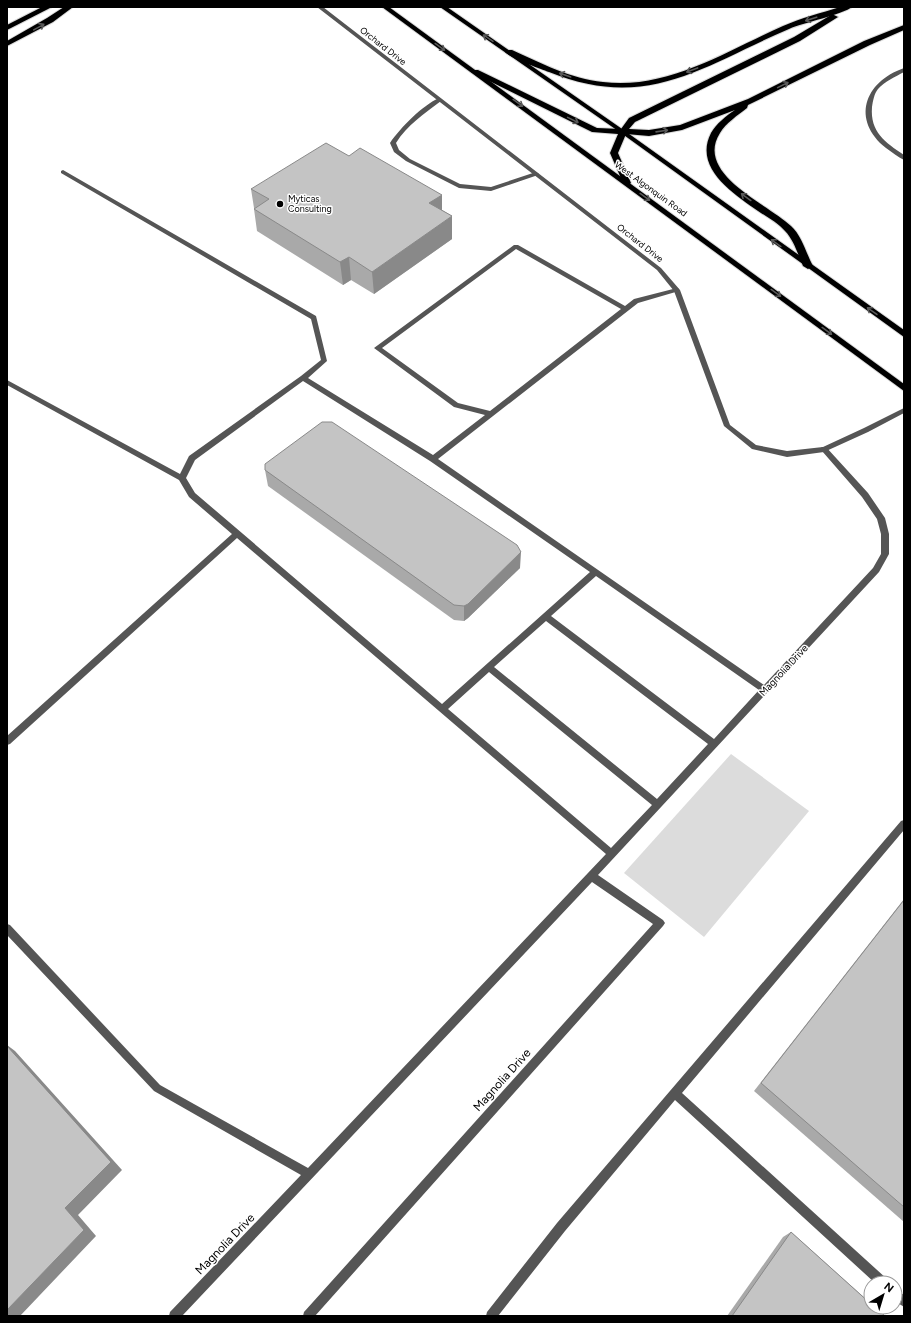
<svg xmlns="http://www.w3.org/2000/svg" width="911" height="1323" font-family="Figtree,sans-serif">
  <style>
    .green { fill: #dcdcdc }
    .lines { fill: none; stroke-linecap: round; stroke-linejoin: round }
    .primary-casing { stroke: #dbdbdb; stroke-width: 2 }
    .motorway-casing { stroke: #dbdbdb; stroke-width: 2 }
    .service { fill: #555; fill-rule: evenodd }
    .minor { fill: #555; fill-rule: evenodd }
    .tertiary { fill: #555; fill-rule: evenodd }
    .primary { fill: #000; fill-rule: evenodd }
    .motorway { fill: #000; fill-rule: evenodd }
    .wall { fill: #a9a9a9 }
    .shaded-wall { fill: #898989 }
    .building { fill: #c4c4c4; stroke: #898989 }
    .oneway { stroke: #595959 }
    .poi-dot { fill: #000; stroke: #fff; stroke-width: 1.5 }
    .labels { text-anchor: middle; stroke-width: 3; stroke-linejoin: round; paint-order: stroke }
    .far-street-label { font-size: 9px; fill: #000; stroke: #fff }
    .far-poi-label { font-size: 9px; fill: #000; stroke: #fff; text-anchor: start }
    .street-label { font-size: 10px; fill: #000; stroke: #fff }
    .near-street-label { font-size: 12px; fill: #000; stroke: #fff }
  </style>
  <rect width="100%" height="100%" fill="#fff"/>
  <polygon class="green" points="731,754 809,811 704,937 624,873"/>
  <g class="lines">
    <defs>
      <g id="primary">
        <polygon points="382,7 389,7 904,384 904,391"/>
        <polygon points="440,7 447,7 625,131 904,330 904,337 621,133"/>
      </g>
      <g id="motorway">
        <polygon points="42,7 52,7 7,30 7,25"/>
        <polygon points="64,7 73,7 53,22 7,46 7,41 47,18"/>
        <path d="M840,7H852C844,14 802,23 789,29C702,66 648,112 549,72C539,68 512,59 505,52L509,50H512C541,63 571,79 603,82C668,90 726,51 783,26C801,18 821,13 840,7Z"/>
        <path d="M831,15H834L838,17L800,41L635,122L629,129L649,130L680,125L748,99L864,41L904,25V30L870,45L748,105L747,108C738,115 726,123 720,133C694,174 768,204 791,226C802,236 806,253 813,266L808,269L803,266C798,255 794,240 785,231C778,223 767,217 758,211C734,194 693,168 711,133C716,124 726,116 735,110L682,130L649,136L626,134L618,153L631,183L627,186L623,183L610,153L618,134L592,132L471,72L475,70H478L597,128L621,129L629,118L794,37Z"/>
      </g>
    </defs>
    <use href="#primary" class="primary-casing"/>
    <use href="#motorway" class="motorway-casing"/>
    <g class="service">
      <path d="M439,98L442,100L441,101C424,114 407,125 396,143L399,150L410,159L460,184L491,187L536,172L539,174L538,175L491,191L459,188L406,161L394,152L390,143C400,128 423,105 439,98Z"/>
      <path d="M63,170L316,316L327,361L308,378L433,455L485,415L454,407L374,348L514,245H518L625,306L634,299L677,288L679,289V291L638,303L438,459L764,685L873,568L881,554V534L877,519L862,497L822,451L820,449L822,447H826L868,493L885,518L889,534V554L879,572L598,875L663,920L665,923L663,926L315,1316H303L304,1312L653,924L592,882L182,1316H169L170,1312L301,1175L154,1091L7,935V924L10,925L160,1085L308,1168L606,854L237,538L10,744L7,745V736L232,534L189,497L179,480L7,385V380L180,474L189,456L301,376L321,360L311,319L61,173V171ZM516,249L621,309L490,411L458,403L382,348ZM303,381L430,461L590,572L442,704L195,493L186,478L195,460ZM596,576L759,690L714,739L551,616ZM546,621L708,744L657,799L494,667ZM489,672L652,805L611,848L448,709Z"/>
      <polygon points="904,820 904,830 682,1093 887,1279 888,1283 875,1283 675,1100 565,1231 498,1316 486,1316 487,1312 557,1223 901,821"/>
      <polygon points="895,1289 904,1295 904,1307 895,1301"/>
    </g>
    <polygon class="minor" points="317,7 323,7 661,268 680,290 730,425 756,445 787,451 823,447 864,428 904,408 904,413 868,432 824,452 787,457 752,449 724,426 674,291 657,270"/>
    <path class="tertiary" d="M904,68V72C895,77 885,81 878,89C874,94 873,101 872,107C870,132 885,142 904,155V160C898,157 892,152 886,148C851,120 864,82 904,68Z"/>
    <use href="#primary" class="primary"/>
    <use href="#motorway" class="motorway"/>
  </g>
  <g class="wall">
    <polygon points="349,156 442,195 442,210 452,216 452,239 374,294 351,280 343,285 257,231 254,209 254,208 251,189"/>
    <polygon points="265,470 520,568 468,618 464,621 454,620 268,486"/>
    <polygon points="904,899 904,1222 754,1091"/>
    <polygon points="791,1232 885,1316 727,1316 783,1237"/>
  </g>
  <g class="shaded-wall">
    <polygon points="442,195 442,218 429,203"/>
    <polygon points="452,216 452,239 374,294 372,272"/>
    <polygon points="349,257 351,280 343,285 340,262"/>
    <polygon points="521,552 520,568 468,618 464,621 464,606"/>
    <polygon points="7,1045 15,1051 122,1170 78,1215 96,1236 20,1316 7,1316 7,1310 65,1208 7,1046"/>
  </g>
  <g class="building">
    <polygon points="326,143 349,156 360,148 442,195 429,203 452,216 372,272 349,257 340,262 254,209 269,199 251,189"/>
    <polygon points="322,422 332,422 517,545 521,552 468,604 464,606 454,605 265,470 265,464"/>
    <polygon points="904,900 904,1207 761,1083"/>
    <polygon points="7,1046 111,1162 65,1208 84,1230 7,1310"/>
    <polygon points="791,1232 871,1304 871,1307 875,1307 885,1316 732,1316"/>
  </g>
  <defs><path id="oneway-shaft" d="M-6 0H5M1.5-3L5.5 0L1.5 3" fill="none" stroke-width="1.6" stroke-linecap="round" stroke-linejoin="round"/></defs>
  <g class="oneway">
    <use href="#oneway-shaft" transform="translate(811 19) rotate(162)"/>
    <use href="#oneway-shaft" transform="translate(39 27) rotate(-29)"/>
    <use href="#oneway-shaft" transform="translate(488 38) rotate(-146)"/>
    <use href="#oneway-shaft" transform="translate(440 47) rotate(36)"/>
    <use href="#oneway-shaft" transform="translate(692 70) rotate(160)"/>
    <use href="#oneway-shaft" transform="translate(565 75) rotate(-161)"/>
    <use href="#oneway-shaft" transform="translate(783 85) rotate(-26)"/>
    <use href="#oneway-shaft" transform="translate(518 103) rotate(36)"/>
    <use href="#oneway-shaft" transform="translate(573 120) rotate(26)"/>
    <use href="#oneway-shaft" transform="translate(662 131) rotate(-8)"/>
    <use href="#oneway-shaft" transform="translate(645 197) rotate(36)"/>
    <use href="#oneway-shaft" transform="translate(746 197) rotate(-144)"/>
    <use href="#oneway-shaft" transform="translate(776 243) rotate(-144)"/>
    <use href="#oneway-shaft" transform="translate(776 293) rotate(36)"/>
    <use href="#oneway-shaft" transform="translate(872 311) rotate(-145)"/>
    <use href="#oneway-shaft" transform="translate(827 331) rotate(36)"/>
  </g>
  <circle class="poi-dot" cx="280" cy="204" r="4"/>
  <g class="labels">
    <g class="far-street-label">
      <text transform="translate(383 46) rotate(38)" y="3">Orchard Drive</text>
      <text transform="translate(651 189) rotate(36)" y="3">West Algonquin Road</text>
      <text transform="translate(640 243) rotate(38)" y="3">Orchard Drive</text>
    </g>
    <g class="far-poi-label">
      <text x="288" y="202">Myticas<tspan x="288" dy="10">Consulting</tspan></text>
    </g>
    <g class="street-label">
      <text transform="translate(783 670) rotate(-47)" y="4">Magnolia Drive</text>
    </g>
    <g class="near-street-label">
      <text transform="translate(502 1080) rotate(-48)" y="4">Magnolia Drive</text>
      <text transform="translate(225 1244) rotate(-46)" y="4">Magnolia Drive</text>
    </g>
  </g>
  <rect width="911" height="1323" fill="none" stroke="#000000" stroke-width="16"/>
  <g transform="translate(883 1295) rotate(38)"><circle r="19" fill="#ffffff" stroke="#999999"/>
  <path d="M0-3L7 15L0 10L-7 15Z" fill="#000000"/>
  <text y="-6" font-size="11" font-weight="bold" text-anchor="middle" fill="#000000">N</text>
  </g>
</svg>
